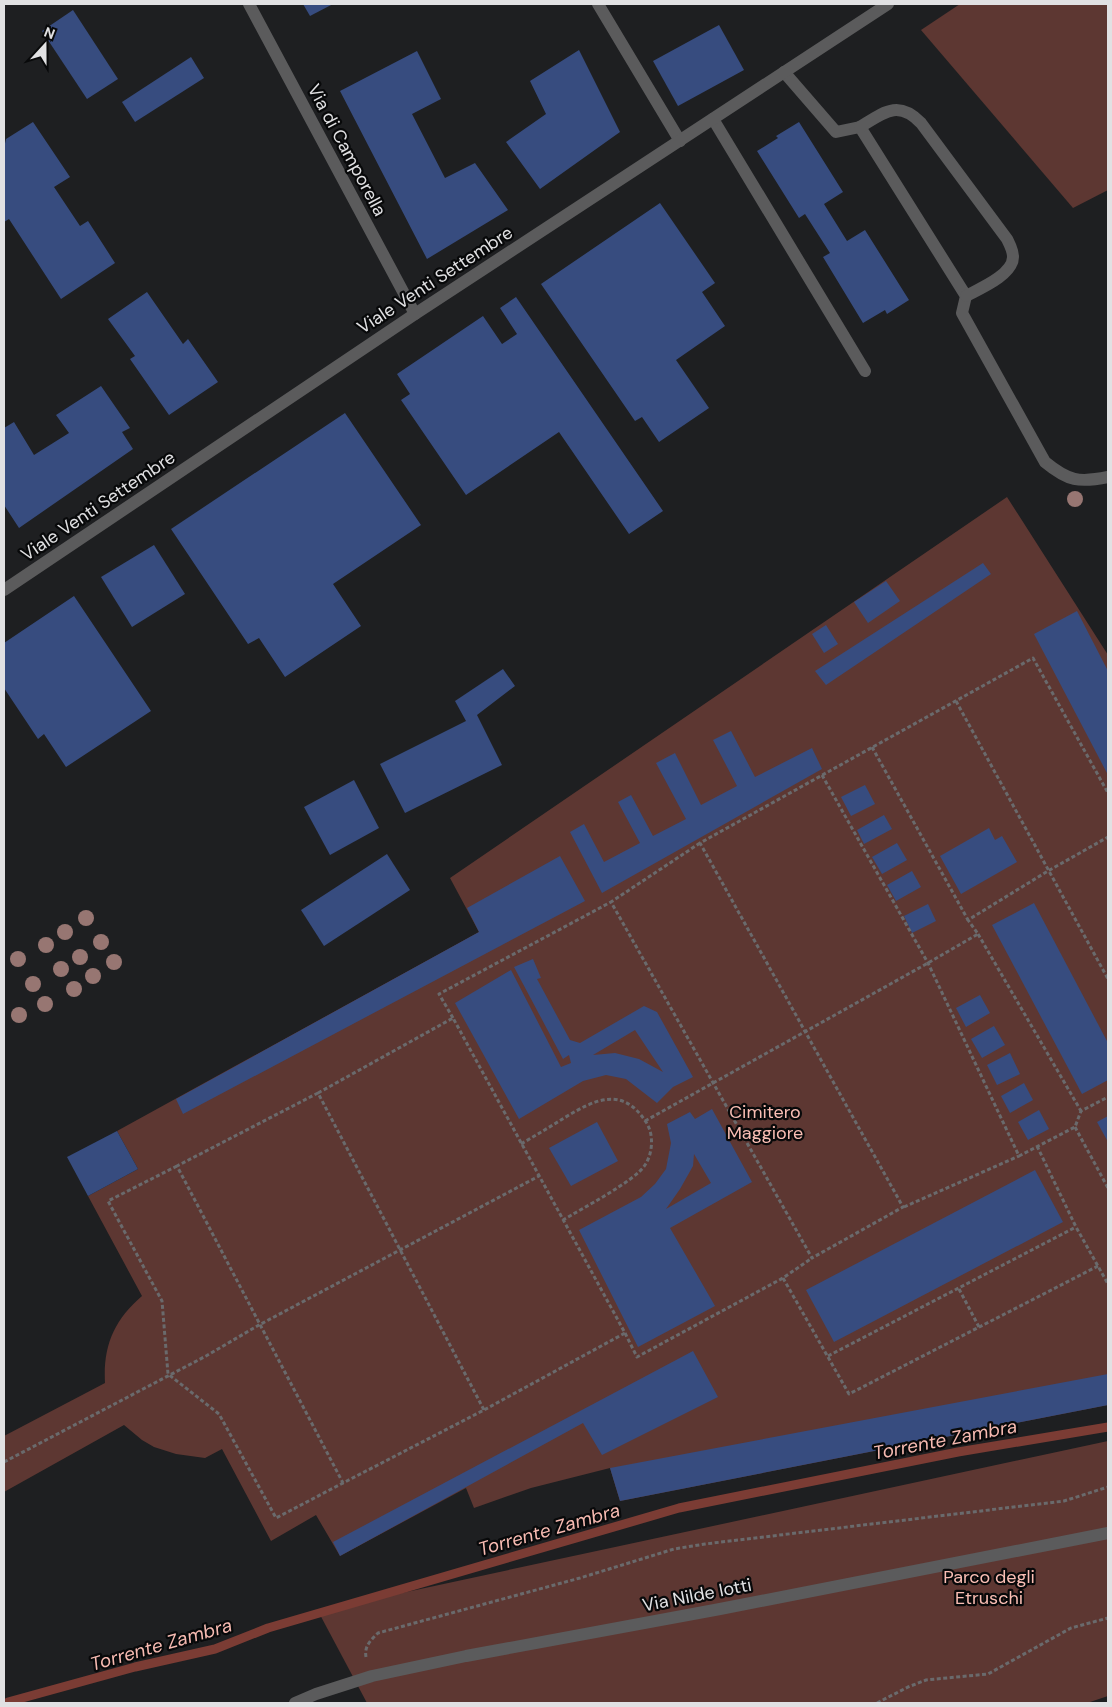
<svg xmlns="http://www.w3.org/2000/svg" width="1112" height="1707" font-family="'DM Sans',sans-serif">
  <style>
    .green { fill: #5d3732 }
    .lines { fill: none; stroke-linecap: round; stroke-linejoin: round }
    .stream { stroke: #7b3c34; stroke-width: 9 }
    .building { fill: #374c7f; fill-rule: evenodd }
    .path { stroke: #6a6a6c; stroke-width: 3; stroke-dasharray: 4 2.5; stroke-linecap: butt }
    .minor { stroke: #5b5b5c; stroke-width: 12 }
    .tree { fill: #977672 }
    .labels { text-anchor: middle; stroke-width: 4.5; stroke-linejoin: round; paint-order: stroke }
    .street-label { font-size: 18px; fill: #e1e1e3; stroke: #08090a }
    .park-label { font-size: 18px; fill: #fabeb4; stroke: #08090a }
    .water-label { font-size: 19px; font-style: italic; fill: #f6bab1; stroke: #08090a }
  </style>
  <rect width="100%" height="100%" fill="#1e1f21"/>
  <g class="green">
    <polygon points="960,4 1108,4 1108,190 1073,208 921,30"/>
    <path d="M1007,497L1108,655V1405L620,1501L610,1468L531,1488L474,1508L466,1488L340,1556L316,1515L271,1541L222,1449L205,1458L176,1454L154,1447L142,1440L124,1425L4,1492V1436L105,1383C103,1346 114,1320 142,1296L88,1196L138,1169L117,1131L479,932L450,878Z"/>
    <polygon points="1108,1441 1108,1696 1087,1703 367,1703 318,1611"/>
  </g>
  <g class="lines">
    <polyline class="stream" points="8,1702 135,1667 215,1649 268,1628 679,1508 958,1452 1108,1427"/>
  </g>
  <g class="building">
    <polygon points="303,4 333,4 310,16"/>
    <polygon points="73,10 118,79 87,99 42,31"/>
    <polygon points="719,25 744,70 678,106 653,61"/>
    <polygon points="579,50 620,132 540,189 506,142 546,114 530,81"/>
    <polygon points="417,51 441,99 412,114 445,178 475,163 508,210 427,259 340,91"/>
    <polygon points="191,57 204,78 135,122 122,102"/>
    <polygon points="33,122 70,177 54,187 80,226 88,221 115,263 61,299 9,219 4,222 4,148 6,139"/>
    <polygon points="799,122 843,192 824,204 847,241 865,230 909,300 887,314 885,310 863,323 823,257 830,253 805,214 799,218 757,151 778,138 776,136"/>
    <polygon points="660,203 715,283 702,292 725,326 676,360 709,408 659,442 642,417 635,421 541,284"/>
    <polygon points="147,292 183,344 188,339 218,382 169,415 130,359 135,356 108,319"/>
    <polygon points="516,297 663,511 629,534 559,432 466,495 401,400 410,394 397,374 483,316 502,344 517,334 500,308"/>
    <polygon points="101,386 130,428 122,432 133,449 19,528 4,505 4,428 14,422 34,455 69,433 56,415"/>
    <polygon points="345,413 421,525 333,584 361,626 285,677 259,638 248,644 171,529"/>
    <polygon points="154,545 185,594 132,627 101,577"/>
    <polygon points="983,563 991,574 826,685 815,671"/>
    <polygon points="886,581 900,601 868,623 854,602"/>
    <polygon points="74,596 151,711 66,767 44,734 38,739 4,688 4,643"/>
    <polygon points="1077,611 1108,671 1108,775 1034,634"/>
    <polygon points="826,625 838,644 824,653 812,634"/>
    <polygon points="503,669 515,686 477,715 502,765 405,813 380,764 466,721 455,701"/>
    <polygon points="731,731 755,777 812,748 822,769 602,893 570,832 584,824 604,862 640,843 618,802 631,795 653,836 686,819 656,763 675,753 701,805 737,786 713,740"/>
    <polygon points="354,780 379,828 330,855 304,807"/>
    <polygon points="865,785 875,804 851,816 841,797"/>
    <polygon points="884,815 892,829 864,844 857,830"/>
    <polygon points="989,828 995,840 1002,836 1017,862 961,894 940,856"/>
    <polygon points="897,843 907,860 882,874 872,857"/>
    <polygon points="387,854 410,890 324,946 301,910"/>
    <polygon points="560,856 585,901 183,1114 176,1099 479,932 467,908"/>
    <polygon points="912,871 921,887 896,901 887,885"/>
    <polygon points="1034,903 1108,1043 1108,1080 1082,1094 992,925"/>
    <polygon points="928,904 936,921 912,933 904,916"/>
    <path d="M533,959L541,978L537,979L570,1040L580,1043L644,1006L657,1012L693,1077L673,1087L657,1103L626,1079L606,1075L583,1081L519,1119L455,1003L511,970L561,1067L571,1063L569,1055L563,1059L514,967ZM635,1030L663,1072L639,1059L615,1053L593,1055Z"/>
    <polygon points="980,995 990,1013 966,1027 956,1008"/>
    <polygon points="994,1026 1005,1045 982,1058 971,1039"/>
    <polygon points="1010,1053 1020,1074 997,1085 987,1065"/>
    <polygon points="1024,1083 1033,1100 1010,1113 1001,1096"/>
    <path d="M712,1109L752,1182L670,1228L715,1306L638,1347L579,1230L641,1197L655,1184L666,1169L671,1143L667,1124L690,1112L695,1119ZM694,1154L711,1183L666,1209L680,1189L693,1166Z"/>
    <polygon points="1039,1110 1049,1129 1028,1140 1018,1122"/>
    <polygon points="1108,1116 1108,1142 1097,1122"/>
    <polygon points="597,1122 618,1161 571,1186 549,1148"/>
    <polygon points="117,1131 138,1169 88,1196 67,1157"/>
    <polygon points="1035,1170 1063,1222 834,1342 806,1290"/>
    <polygon points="693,1351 718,1397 602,1455 583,1423 340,1556 333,1542"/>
    <polygon points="1108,1374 1108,1405 620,1501 610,1468"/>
  </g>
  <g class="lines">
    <g class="path">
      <polyline points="956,701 1108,979"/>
      <polyline points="872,747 968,920"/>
      <polyline points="822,775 928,963 1019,1156 1075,1127 1081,1111 1108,1097"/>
      <polyline points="700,843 611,902 812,1258 903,1207 700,843 1033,658 1108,793"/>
      <polyline points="978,934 1081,1111"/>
      <polyline points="453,1018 439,994 611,902"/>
      <polyline points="318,1093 453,1018 625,1333 484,1410 343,1483 177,1166 318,1093 484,1410"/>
      <polyline points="645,1121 928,963 978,934 968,920 1048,871 1108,837"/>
      <polyline points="1075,1127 1108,1188"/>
      <path d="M521,1144C536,1135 550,1127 564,1118C594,1100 622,1085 646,1122C654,1134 653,1153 645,1165C635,1181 581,1209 563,1220"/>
      <polyline points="1037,1146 1076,1227 1108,1284"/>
      <polyline points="177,1166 108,1201 162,1301 168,1374 219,1414 276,1518 343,1483"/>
      <polyline points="904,1207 1019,1156"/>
      <polyline points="783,1278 849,1394 1098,1266"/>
      <polyline points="959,1289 979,1327"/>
      <polyline points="625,1333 637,1357 783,1278 812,1258"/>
      <polyline points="828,1356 1076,1227"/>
      <polyline points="4,1462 206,1356 259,1325 539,1176"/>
      <path d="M366,1657C364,1646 371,1640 378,1633L580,1578L674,1549L705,1544L1064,1501L1108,1487"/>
      <polyline points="877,1703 908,1687 926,1680 988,1674 1071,1628 1108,1618"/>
    </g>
    <g class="minor">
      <polyline points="249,4 415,314"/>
      <polyline points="598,4 680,141"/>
      <path d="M784,72L836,132L860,127L966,296L962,313L1045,462C1068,481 1079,483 1108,477"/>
      <polyline points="713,119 865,371"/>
      <path d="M860,127C883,113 898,99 921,123L1007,239C1010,245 1013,250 1013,257C1013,275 979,289 966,296"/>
      <polyline points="4,590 415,314 888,4"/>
      <polyline points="295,1703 316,1694 372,1676 466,1656 720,1609 1108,1533"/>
    </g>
  </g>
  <g class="tree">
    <circle cx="1075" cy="499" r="8"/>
    <circle cx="86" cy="918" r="8"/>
    <circle cx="65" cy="932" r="8"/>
    <circle cx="101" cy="942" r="8"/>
    <circle cx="46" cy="945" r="8"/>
    <circle cx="80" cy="957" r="8"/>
    <circle cx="18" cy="959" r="8"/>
    <circle cx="114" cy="962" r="8"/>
    <circle cx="61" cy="969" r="8"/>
    <circle cx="93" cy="976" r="8"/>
    <circle cx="33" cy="984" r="8"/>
    <circle cx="74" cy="989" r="8"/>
    <circle cx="45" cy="1004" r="8"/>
    <circle cx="19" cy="1015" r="8"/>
  </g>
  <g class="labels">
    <g class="street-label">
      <text transform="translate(347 150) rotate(62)" y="6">Via di Camporella</text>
      <text transform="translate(435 280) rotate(-33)" y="6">Viale Venti Settembre</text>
      <text transform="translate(98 506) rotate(-34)" y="6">Viale Venti Settembre</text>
      <text transform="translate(697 1595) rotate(-11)" y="6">Via Nilde Iotti</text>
    </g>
    <g class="park-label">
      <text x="765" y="1118">Cimitero<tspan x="765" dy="21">Maggiore</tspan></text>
      <text x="989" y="1583">Parco degli<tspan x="989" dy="21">Etruschi</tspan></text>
    </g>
    <g class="water-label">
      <text transform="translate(945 1439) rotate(-11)" y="7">Torrente Zambra</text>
      <text transform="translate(549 1529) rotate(-16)" y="7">Torrente Zambra</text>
      <text transform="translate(161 1644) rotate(-16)" y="7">Torrente Zambra</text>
    </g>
  </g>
  <rect width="1112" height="1707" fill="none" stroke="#e1e1e3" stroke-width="10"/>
  <g transform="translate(45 45) rotate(21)" stroke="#08090a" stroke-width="4" paint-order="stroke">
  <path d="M0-4L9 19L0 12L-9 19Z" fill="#e1e1e3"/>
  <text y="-8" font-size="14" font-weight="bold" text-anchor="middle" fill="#e1e1e3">N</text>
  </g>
</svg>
